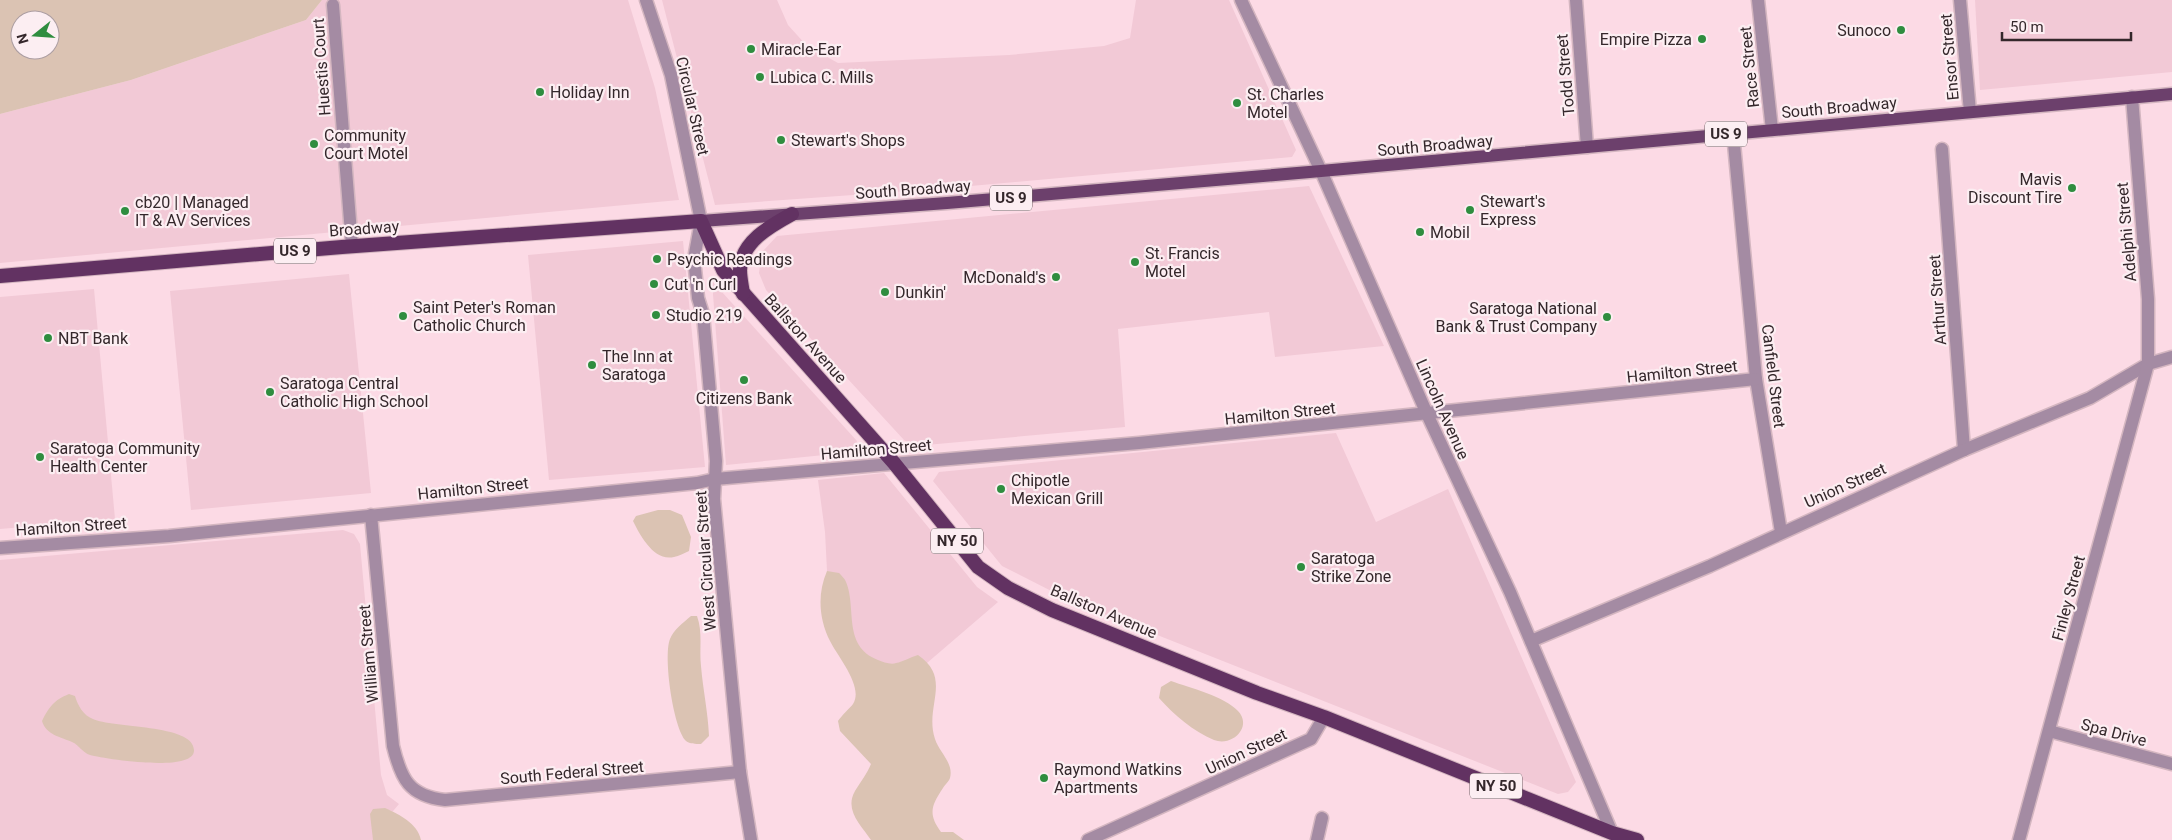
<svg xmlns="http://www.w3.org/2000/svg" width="2172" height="840" font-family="Roboto,sans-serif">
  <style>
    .built { fill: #f2c9d6 }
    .green { fill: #dbc3b3; fill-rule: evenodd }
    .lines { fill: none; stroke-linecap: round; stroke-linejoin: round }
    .minor-casing { stroke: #d4b6c0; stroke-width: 15 }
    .tertiary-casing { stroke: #d4b6c0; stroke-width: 15 }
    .primary-casing { stroke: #d4b6c0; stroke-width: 15 }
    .trunk-casing { stroke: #d4b6c0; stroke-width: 16 }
    .minor { stroke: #a48ba3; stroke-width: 12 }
    .tertiary { stroke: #a48ba3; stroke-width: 12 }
    .primary { stroke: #6c406c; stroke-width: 12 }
    .trunk { stroke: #623262; stroke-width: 14 }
    .poi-dot { fill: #2f8d3f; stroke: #fceef2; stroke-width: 2 }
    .labels { text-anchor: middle; stroke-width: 4.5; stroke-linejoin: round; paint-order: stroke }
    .shield { fill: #fceef2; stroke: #706367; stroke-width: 1 }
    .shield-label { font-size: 15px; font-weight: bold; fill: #34272b }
    .poi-label { font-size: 16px; fill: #34272b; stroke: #fceef2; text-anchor: start }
    .street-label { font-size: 16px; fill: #34272b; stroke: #fceef2 }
  </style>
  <rect width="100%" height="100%" fill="#fcdae5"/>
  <g class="built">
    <polygon points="322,0 628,0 655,88 679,200 0,263 0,114 131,80 306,20"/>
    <polygon points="662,0 777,0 788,25 807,46 838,63 1009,55 1104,46 1130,38 1136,0 1229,0 1296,150 1292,157 937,189 715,205"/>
    <polygon points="1975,0 2172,0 2172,72 1980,90"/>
    <polygon points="1309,186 1384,346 1275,357 1269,312 1118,329 1125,427 915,446 904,440 766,290 759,273 762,252 777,236"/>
    <polygon points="683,241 705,467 549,480 528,255"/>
    <polygon points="349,274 371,493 191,510 170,291"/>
    <polygon points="712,281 857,441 854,452 726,465"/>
    <polygon points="94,289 115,519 0,529 0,297"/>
    <polygon points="1336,433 1376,522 1448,489 1576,782 1568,792 1558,794 1069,600 1002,566 933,481 939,472"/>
    <polygon points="884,473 977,587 998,602 878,705 828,590 825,532 818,480"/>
    <polygon points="343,530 354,534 360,544 381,775 387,795 399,804 382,824 380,840 0,840 0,560"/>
  </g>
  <g class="green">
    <path d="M0,0H322L306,20L131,80L0,114ZM20,20H50V50H20Z"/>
    <path d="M658,510H670L682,515L691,537L689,551C684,553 679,556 674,557C654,562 640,535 633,521L636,516Z"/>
    <path d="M827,571L839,573C841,575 845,579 846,582C857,608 842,646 878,660C883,662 891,665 896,663C903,662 910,657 918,655C953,679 924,706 935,739C939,752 954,763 950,778C949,781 945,785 943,788C931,806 928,814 941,832H953L964,840H871C861,825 844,810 855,791C861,781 867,774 871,764L840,731L838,721C842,715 850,708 853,704C864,687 838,657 830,641C819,619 817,594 827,571Z"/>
    <path d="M691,616H697C703,633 699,649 701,666C703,690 708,712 709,736L701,744C695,744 690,744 686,741C673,728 663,655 670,639C674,629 683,623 691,616Z"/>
    <path d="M1171,681C1190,688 1224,696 1238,711C1253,727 1232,747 1214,740C1194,732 1173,714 1159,698L1161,687Z"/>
    <path d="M69,694L75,696C78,706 83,715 93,719C111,728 194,724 194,750C195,773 105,759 90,755C83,753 79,745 72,742C61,737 46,735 42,721C49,707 54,700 69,694Z"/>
    <path d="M385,808C400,815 417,823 421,840H373L370,814L373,809Z"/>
  </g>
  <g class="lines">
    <defs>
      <g id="minor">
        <polyline points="1576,0 1587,147"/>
        <polyline points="1758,0 1772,130"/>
        <polyline points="1960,0 1970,112"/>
        <polyline points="333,5 352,246"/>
        <polyline points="1733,133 1756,379 1781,532"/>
        <polyline points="1942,149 1964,450"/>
        <path d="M371,515L393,746C401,779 409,796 445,800L740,772"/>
        <polyline points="0,548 169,536 697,483 715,479 1139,443 1756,379"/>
        <polyline points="1531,641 1710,566 1964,450 2090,398 2148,364 2172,357"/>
        <polyline points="2049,731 2172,764"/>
        <polyline points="1088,840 1311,739 1324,717"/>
        <polyline points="1317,840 1322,818"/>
        <polyline points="2019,840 2148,364 2148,299 2132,97"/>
      </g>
      <g id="tertiary">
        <polyline points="646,0 671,75 701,221 694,259 698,298 703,314 716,461 714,499 740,772 751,840"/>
        <polyline points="1241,0 1321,171 1427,414 1510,592 1612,833"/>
      </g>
      <polyline id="primary" points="701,221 947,203 1321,171 2172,94"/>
      <g id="trunk">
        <polyline points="0,276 342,247 701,221 723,270 894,463 978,567 1008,588 1052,610 1257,693 1324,717 1612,833 1637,840"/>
        <path d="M743,294C742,286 740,278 740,270C741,242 770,226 792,214"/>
      </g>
    </defs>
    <use href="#minor" class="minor-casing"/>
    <use href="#tertiary" class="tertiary-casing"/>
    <use href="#primary" class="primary-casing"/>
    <use href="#trunk" class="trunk-casing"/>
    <use href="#minor" class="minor"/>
    <use href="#tertiary" class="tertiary"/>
    <use href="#primary" class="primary"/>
    <use href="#trunk" class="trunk"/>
  </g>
  <g class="poi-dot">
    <circle cx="1901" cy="30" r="5"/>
    <circle cx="1702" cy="39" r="5"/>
    <circle cx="751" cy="49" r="5"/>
    <circle cx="760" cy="77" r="5"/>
    <circle cx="540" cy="92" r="5"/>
    <circle cx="1237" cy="103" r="5"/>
    <circle cx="781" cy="140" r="5"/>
    <circle cx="314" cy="144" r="5"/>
    <circle cx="2072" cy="188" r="5"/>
    <circle cx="1470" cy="210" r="5"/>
    <circle cx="125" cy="211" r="5"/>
    <circle cx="1420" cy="232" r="5"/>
    <circle cx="657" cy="259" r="5"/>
    <circle cx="1135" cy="262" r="5"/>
    <circle cx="1056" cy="277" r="5"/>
    <circle cx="654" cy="284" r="5"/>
    <circle cx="885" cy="292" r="5"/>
    <circle cx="656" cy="315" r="5"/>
    <circle cx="403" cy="316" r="5"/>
    <circle cx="1607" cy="317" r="5"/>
    <circle cx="48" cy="338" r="5"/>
    <circle cx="592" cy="365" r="5"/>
    <circle cx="744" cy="380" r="5"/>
    <circle cx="270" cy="392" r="5"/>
    <circle cx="40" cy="457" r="5"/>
    <circle cx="1001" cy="489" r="5"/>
    <circle cx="1301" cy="567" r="5"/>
    <circle cx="1044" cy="778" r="5"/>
  </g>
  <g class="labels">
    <g class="shield">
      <rect x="1705" y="121.5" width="42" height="25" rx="4"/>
      <rect x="990" y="185.5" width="42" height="25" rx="4"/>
      <rect x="274" y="238.5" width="42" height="25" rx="4"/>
      <rect x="931" y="528.5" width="52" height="25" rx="4"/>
      <rect x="1470" y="773.5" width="52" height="25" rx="4"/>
    </g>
    <g class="shield-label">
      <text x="1726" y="139">US 9</text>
      <text x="1011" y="203">US 9</text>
      <text x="295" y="256">US 9</text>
      <text x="957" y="546">NY 50</text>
      <text x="1496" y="791">NY 50</text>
    </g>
    <g class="poi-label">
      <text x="1891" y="36" text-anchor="end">Sunoco</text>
      <text x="1692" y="45" text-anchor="end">Empire Pizza</text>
      <text x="761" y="55">Miracle-Ear</text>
      <text x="770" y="83">Lubica C. Mills</text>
      <text x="550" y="98">Holiday Inn</text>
      <text x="1247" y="100">St. Charles<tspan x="1247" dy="18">Motel</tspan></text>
      <text x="324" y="141">Community<tspan x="324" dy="18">Court Motel</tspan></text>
      <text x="791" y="146">Stewart's Shops</text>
      <text x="2062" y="185" text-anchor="end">Mavis<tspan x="2062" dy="18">Discount Tire</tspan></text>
      <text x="1480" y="207">Stewart's<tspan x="1480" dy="18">Express</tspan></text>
      <text x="135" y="208">cb20 | Managed<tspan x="135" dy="18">IT &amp; AV Services</tspan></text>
      <text x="1430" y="238">Mobil</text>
      <text x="1145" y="259">St. Francis<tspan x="1145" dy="18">Motel</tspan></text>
      <text x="667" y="265">Psychic Readings</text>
      <text x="1046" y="283" text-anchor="end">McDonald's</text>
      <text x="664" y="290">Cut 'n Curl</text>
      <text x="895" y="298">Dunkin'</text>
      <text x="413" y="313">Saint Peter's Roman<tspan x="413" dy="18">Catholic Church</tspan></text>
      <text x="1597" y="314" text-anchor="end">Saratoga National<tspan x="1597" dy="18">Bank &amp; Trust Company</tspan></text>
      <text x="666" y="321">Studio 219</text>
      <text x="58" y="344">NBT Bank</text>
      <text x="602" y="362">The Inn at<tspan x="602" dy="18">Saratoga</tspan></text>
      <text x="280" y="389">Saratoga Central<tspan x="280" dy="18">Catholic High School</tspan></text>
      <text x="744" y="404" text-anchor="middle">Citizens Bank</text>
      <text x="50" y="454">Saratoga Community<tspan x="50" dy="18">Health Center</tspan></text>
      <text x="1011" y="486">Chipotle<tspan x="1011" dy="18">Mexican Grill</tspan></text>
      <text x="1311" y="564">Saratoga<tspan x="1311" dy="18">Strike Zone</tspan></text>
      <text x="1054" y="775">Raymond Watkins<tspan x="1054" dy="18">Apartments</tspan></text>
    </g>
    <g class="street-label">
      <text transform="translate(1949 57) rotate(-95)" y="6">Ensor Street</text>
      <text transform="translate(321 67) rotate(-94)" y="6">Huestis Court</text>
      <text transform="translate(1749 67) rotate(-96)" y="6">Race Street</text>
      <text transform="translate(1565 75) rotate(-95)" y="6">Todd Street</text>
      <text transform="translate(693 106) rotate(77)" y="6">Circular Street</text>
      <text transform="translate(1839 107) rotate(-5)" y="6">South Broadway</text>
      <text transform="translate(1435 145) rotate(-5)" y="6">South Broadway</text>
      <text transform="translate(913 189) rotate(-4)" y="6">South Broadway</text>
      <text transform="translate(364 228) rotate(-4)" y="6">Broadway</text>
      <text transform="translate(2126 232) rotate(-95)" y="6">Adelphi Street</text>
      <text transform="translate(1937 300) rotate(-94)" y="6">Arthur Street</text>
      <text transform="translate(806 338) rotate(48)" y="6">Ballston Avenue</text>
      <text transform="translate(1682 371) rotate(-6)" y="6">Hamilton Street</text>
      <text transform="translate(1774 376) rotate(83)" y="6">Canfield Street</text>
      <text transform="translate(1443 409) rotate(66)" y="6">Lincoln Avenue</text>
      <text transform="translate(1280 413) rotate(-6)" y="6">Hamilton Street</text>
      <text transform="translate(876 449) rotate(-5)" y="6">Hamilton Street</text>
      <text transform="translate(1845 485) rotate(-24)" y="6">Union Street</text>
      <text transform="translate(473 488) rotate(-6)" y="6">Hamilton Street</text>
      <text transform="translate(71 526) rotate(-4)" y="6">Hamilton Street</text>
      <text transform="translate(705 561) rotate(-94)" y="6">West Circular Street</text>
      <text transform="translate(2068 598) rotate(-75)" y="6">Finley Street</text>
      <text transform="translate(1104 611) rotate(23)" y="6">Ballston Avenue</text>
      <text transform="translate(368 654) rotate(-95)" y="6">William Street</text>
      <text transform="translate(2114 732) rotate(15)" y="6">Spa Drive</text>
      <text transform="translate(1246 751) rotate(-25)" y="6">Union Street</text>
      <text transform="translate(572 772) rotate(-5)" y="6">South Federal Street</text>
    </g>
  </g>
  <g transform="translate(35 35) rotate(253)"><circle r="24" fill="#fceef2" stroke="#ac9ea2"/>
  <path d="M0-4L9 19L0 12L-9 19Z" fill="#2f8d3f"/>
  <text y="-8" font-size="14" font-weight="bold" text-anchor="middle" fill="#34272b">N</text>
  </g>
  <path d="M2002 32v8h129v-8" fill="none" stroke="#34272b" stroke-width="2.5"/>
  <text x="2010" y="32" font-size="15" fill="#34272b" stroke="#fceef2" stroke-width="4" paint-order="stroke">50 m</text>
</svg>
